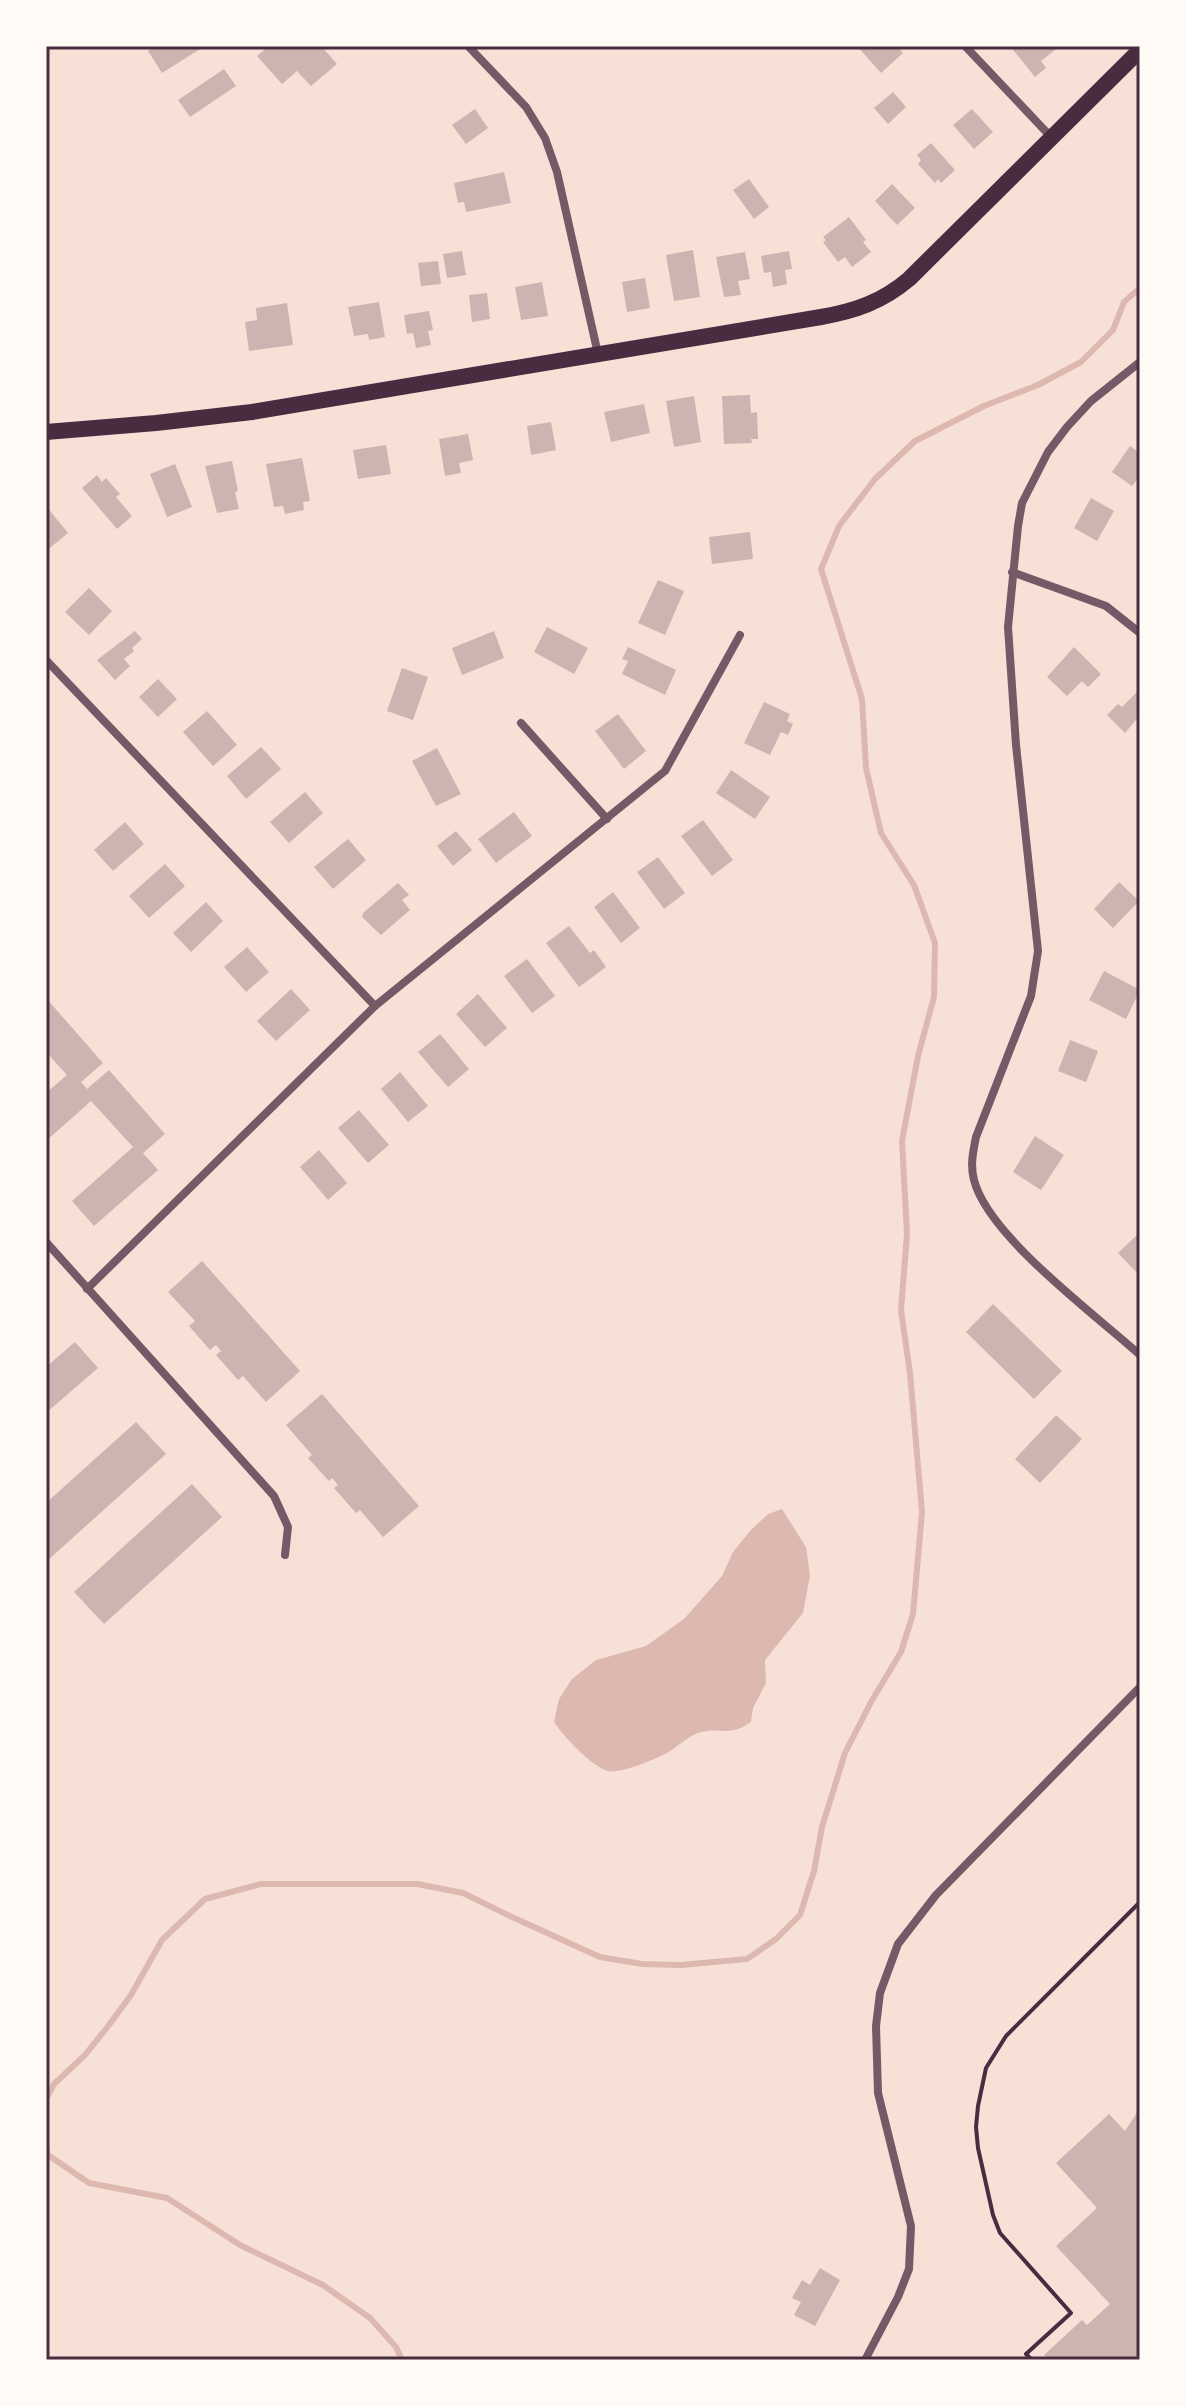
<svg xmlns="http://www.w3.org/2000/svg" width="1186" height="2406" font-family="Barlow,sans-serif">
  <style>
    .water { fill: #dcb8b0 }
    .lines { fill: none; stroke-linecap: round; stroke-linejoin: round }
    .stream { stroke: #dcb8b0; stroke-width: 6 }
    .building { fill: #ccb4b1 }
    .path { stroke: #4a2c40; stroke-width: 4 }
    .minor { stroke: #755966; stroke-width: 8 }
    .secondary { stroke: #4a2c40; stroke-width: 16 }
    .neatline { fill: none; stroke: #4a2c40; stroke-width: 3 }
  </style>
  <rect width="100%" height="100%" fill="#f7e1d7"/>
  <path class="water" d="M782,1509L806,1547L810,1576L803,1613L765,1660L766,1683L753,1708L751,1722C729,1738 719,1726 698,1733C685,1738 678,1747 667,1753C655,1759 621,1774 608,1771C592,1767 563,1736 554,1722L559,1699L572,1679L596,1660L646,1646L684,1619L722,1576L733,1552L750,1531L768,1514Z"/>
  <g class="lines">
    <g class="stream">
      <polyline points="46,2099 54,2084 85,2055 109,2025 131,1995 162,1940 205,1899 261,1884 417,1884 463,1893 512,1917 600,1957 642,1964 681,1965 747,1959 776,1939 800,1915 814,1871 822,1827 845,1753 871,1702 901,1652 913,1614 922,1512 910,1373 901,1310 907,1234 902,1141 918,1056 934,997 935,943 914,885 881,833 866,768 862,699 821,569 839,526 875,479 915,441 984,406 1038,385 1081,362 1113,330 1124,302 1140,288"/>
      <polyline points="46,2149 48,2155 89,2183 167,2198 240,2245 323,2285 370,2318 396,2347 402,2360"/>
    </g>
  </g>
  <g class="building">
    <polygon points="156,46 205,46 162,73 148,51"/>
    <polygon points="269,46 326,46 323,48 337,64 311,86 297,71 282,84 257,56"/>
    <polygon points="857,46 897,46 903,53 881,73"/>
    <polygon points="1010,46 1060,46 1041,61 1046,68 1035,77"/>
    <polygon points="224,69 236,86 190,117 178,100"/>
    <polygon points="893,92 906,107 888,124 874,108"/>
    <polygon points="475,109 488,128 466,144 452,125"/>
    <polygon points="972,109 993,132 974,149 953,125"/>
    <polygon points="931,143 955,170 941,183 938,179 935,183 918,164 921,160 917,155"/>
    <polygon points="504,172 511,203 466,212 464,202 458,203 454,183"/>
    <polygon points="749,179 769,207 754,219 733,190"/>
    <polygon points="892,184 915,208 897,225 875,201"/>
    <polygon points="849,217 866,240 863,242 871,252 852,267 845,257 838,262 823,242 826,240 823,237"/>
    <polygon points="693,250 700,297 674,301 666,255"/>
    <polygon points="462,251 466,275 447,278 443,254"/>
    <polygon points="789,251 792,269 785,270 787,284 773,287 771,272 764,273 761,256"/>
    <polygon points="745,252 750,279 738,281 741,295 724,297 716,257"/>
    <polygon points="438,261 441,284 421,286 418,263"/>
    <polygon points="645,278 650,308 627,312 622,282"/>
    <polygon points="542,282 548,316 521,320 515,287"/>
    <polygon points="487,293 490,319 472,322 469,295"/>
    <polygon points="379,302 385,337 369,340 368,334 354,336 348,307"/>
    <polygon points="287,303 293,345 249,351 245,322 257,320 256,308"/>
    <polygon points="429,311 433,330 428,331 431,345 416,348 413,333 407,334 404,315"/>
    <polygon points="750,395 751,413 757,412 758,439 751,439 752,443 724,444 722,396"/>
    <polygon points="694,396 701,442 674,447 666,401"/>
    <polygon points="644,404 650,433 611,442 604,412"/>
    <polygon points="551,422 556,450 531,455 527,426"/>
    <polygon points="468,434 473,460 459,463 461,473 445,476 439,439"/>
    <polygon points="386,445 391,474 358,479 353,450"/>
    <polygon points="1130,446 1140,453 1140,476 1132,486 1112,472"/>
    <polygon points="302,458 310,501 303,502 304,510 285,514 283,506 274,507 266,464"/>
    <polygon points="232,461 238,491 235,492 239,509 217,513 205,466"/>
    <polygon points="175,464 192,507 167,517 150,474"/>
    <polygon points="97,475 102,482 106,478 120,494 116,497 132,516 117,529 82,488"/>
    <polygon points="1091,498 1114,511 1097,541 1074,528"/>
    <polygon points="46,506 68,533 46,551"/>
    <polygon points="750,532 753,559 712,564 709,537"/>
    <polygon points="658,580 684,591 665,635 638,623"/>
    <polygon points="89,588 112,611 89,635 65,612"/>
    <polygon points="547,627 588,648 574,674 534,652"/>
    <polygon points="135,631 142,639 132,648 134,651 124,659 130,666 115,680 97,660"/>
    <polygon points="494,631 504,658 462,675 452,648"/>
    <polygon points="628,647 676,670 665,695 622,674 628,661 622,659"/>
    <polygon points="1074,647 1101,674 1088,687 1082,681 1067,696 1047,677"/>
    <polygon points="402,668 428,677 413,720 387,711"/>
    <polygon points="158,679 177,699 158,717 139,697"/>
    <polygon points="1140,689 1140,715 1125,733 1107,715 1118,704 1122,707"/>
    <polygon points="764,702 790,714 787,721 793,724 788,735 781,732 770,755 744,743"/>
    <polygon points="207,711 237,745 213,766 183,732"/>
    <polygon points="618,714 646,751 624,769 595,731"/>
    <polygon points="261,747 281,769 246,799 227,776"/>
    <polygon points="437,748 461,794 436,806 412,761"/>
    <polygon points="731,770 770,797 755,819 716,793"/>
    <polygon points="305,792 323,813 289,843 270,822"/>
    <polygon points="514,812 532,836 496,863 478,839"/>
    <polygon points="703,820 733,860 712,876 681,836"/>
    <polygon points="125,822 144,844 113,871 94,850"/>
    <polygon points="456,831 472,850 453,866 437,846"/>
    <polygon points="348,839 366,860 333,889 314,867"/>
    <polygon points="658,857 685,893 664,909 637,872"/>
    <polygon points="165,864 185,886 149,918 129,896"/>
    <polygon points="1119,882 1139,901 1113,928 1094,909"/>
    <polygon points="398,883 409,895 402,900 410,910 381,935 362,917 363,913"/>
    <polygon points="613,892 640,928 621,943 594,907"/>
    <polygon points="206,902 223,921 191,952 173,933"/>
    <polygon points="569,926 590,953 594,950 606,967 579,987 546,943"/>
    <polygon points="247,947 269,972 246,992 224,967"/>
    <polygon points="527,959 555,996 532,1013 504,976"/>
    <polygon points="1104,971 1140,990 1126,1019 1089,1000"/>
    <polygon points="291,989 310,1010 276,1041 257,1021"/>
    <polygon points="478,994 507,1028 485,1047 456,1014"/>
    <polygon points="46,998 103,1063 81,1082 87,1089 109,1070 165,1134 143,1153 158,1170 94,1226 72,1201 133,1147 91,1101 46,1141 46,1093 67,1075 46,1052"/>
    <polygon points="440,1034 469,1069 448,1087 418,1052"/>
    <polygon points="1070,1040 1098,1051 1086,1082 1058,1071"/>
    <polygon points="400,1072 428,1106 408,1122 381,1089"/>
    <polygon points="359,1110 389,1145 368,1163 338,1128"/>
    <polygon points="1035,1136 1064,1155 1041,1190 1013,1172"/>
    <polygon points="319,1150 347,1183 328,1200 300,1167"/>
    <polygon points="1138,1234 1140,1236 1140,1276 1118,1253"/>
    <polygon points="202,1261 300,1371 266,1402 243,1376 238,1380 216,1355 221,1351 216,1345 210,1350 189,1326 195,1321 168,1292"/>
    <polygon points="993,1304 1062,1371 1034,1399 966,1332"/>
    <polygon points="75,1342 98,1368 46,1413 46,1367"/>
    <polygon points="322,1394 419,1506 383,1537 360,1510 356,1513 334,1488 338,1485 332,1478 329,1481 308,1458 312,1455 286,1425"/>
    <polygon points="1056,1415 1082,1439 1040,1483 1015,1459"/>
    <polygon points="136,1422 166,1454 48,1560 46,1558 46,1503"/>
    <polygon points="192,1484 222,1517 104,1624 74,1592"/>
    <polygon points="1140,2108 1140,2353 1132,2360 1048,2360 1044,2355 1082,2320 1087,2325 1110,2304 1056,2246 1097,2208 1056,2163 1109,2114 1125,2131"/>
    <polygon points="820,2268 840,2280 815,2326 794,2315 801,2302 792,2298 802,2280 810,2285"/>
  </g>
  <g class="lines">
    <polyline class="path" points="1032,2360 1026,2354 1071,2313 1000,2233 993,2215 978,2148 976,2127 978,2106 986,2068 1006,2036 1140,1902"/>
    <g class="minor">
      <polyline points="468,46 526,107 545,138 557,172 598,354"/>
      <polyline points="965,46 1052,138"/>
      <path d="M1140,362L1091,401L1067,427L1048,452L1022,503L1018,526L1008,627L1016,745L1038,951L1031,996L976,1137C973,1152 970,1165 974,1180C988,1236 1096,1315 1140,1355"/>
      <polyline points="1012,572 1106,606 1140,633"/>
      <polyline points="46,660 375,1006"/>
      <polyline points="521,723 607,819"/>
      <polyline points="46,1242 274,1496 288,1527 285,1555"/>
      <polyline points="87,1289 375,1006 665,771 740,635"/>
      <polyline points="865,2360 898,2297 909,2269 911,2226 878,2093 876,2026 880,1993 898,1944 936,1895 1140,1687"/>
    </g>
    <path class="secondary" d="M46,432L156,423L252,412L821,317C855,311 882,302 909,279L1140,50"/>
  </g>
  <rect width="1186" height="2406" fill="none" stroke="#fffaf5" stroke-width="96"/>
  <rect x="48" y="48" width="1090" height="2310" class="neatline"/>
</svg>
